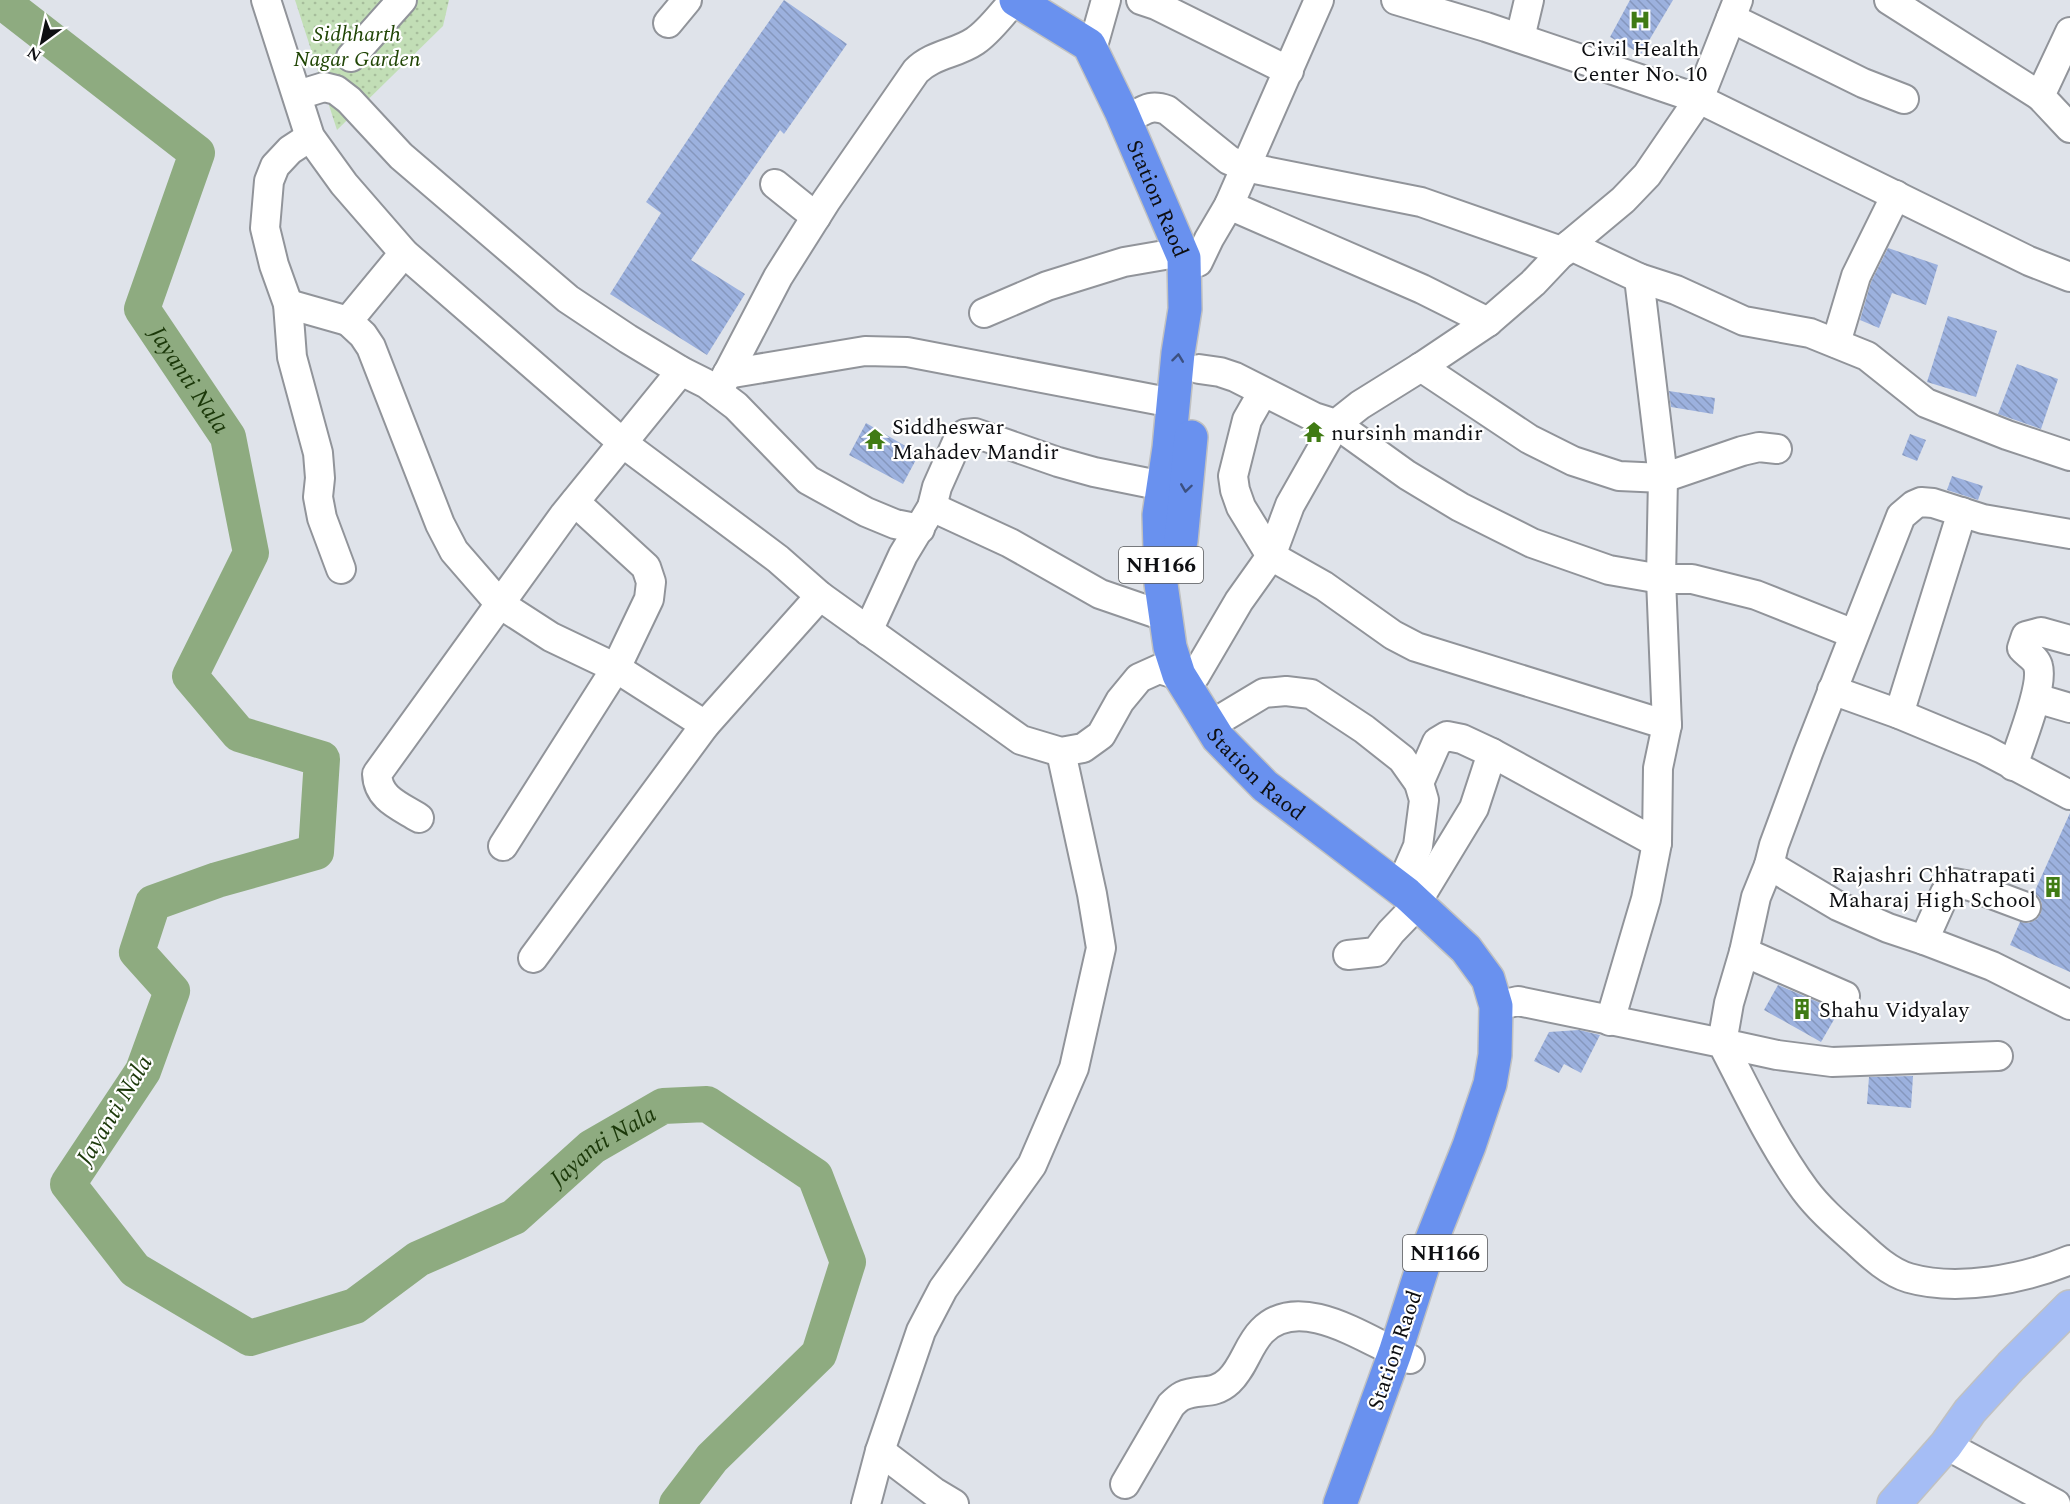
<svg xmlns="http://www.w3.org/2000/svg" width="2070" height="1504" font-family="Spectral,serif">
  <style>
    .park { fill: url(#park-dots) }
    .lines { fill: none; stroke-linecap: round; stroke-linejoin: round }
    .river { stroke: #8eab80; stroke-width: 36 }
    .building { fill: url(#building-back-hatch) }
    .minor-casing { stroke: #91949a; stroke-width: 32 }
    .major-casing { stroke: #c0c1c1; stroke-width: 36 }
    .highway-casing { stroke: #c0c1c1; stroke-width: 36 }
    .minor { stroke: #fff; stroke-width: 28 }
    .major { stroke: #a5bdf5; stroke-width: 33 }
    .highway { stroke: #6991ef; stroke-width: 33 }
    .oneway { stroke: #3c5080 }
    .labels { text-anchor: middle; stroke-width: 4.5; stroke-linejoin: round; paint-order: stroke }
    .shield { fill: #fff; stroke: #565759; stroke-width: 1.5 }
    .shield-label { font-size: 21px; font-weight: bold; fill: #0e0f12 }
    .park-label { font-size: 22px; font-style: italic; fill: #204505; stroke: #fff }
    .poi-label { font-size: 22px; fill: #0e0f12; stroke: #fff; text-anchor: start }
    .street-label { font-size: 22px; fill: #0e0f12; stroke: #fff }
    .water-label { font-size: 24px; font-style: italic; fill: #1b3809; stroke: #fff }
  </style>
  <defs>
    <pattern id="park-dots" width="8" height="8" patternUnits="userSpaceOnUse" patternTransform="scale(1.5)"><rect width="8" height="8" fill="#c2deb6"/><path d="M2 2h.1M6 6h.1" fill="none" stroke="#a6bd9b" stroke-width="1.8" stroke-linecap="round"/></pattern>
    <pattern id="building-back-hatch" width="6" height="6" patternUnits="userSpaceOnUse" patternTransform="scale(1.5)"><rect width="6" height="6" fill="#9cb1de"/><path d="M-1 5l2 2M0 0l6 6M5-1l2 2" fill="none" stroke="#8597bd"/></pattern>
  </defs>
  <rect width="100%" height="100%" fill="#dfe3ea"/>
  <polygon class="park" points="295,0 449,0 443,26 337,130"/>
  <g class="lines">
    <path class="river" id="s1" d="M0,0L197,153L142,309L228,437L251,553L190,676L239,734L322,759L316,852L217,880L153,903L137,952L172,991L143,1071L68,1184L135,1270L250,1338L355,1306L418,1259L514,1217L592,1147L663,1106L707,1104L815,1176L848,1262L819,1354L712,1458L677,1504"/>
  </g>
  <g class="building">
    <polygon points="784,0 847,44 784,134 780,130 691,260 745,294 707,355 610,294 661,213 646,202 721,90"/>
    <polygon points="1630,0 1673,0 1641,54 1610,37"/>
    <polygon points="1888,248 1938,265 1926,305 1892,293 1879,328 1860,320 1871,282"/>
    <polygon points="1948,316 1997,331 1976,397 1927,382"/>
    <polygon points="2017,364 2058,379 2041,429 1998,414"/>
    <polygon points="1669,391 1715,398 1713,414 1671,407"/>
    <polygon points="866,423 919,454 903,484 849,455"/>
    <polygon points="1910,434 1926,440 1917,461 1902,455"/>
    <polygon points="1952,476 1983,486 1978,500 1947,490"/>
    <polygon points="2070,813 2070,972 2010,945 2020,922 2029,923 2037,919 2041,913 2042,904 2039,897 2034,893"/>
    <polygon points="1778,985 1839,1011 1821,1042 1764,1010"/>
    <polygon points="1579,1030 1600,1035 1581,1073 1564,1064 1559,1073 1534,1061 1549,1032"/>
    <polygon points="1913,1076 1911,1108 1867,1104 1869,1077"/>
  </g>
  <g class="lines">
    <defs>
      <g id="minor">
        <polyline points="266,0 310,137 344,184 404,253 624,444 778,559 820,596 1021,740 1061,752 1083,748 1101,735 1120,701 1139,678 1159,669 1179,675 1195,676 1239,601 1271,556 1290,505 1336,424 1407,475 1460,507 1532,543 1609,570 1661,579 1692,579 1756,595 1854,634"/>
        <polyline points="1141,0 1156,5 1289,71"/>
        <polyline points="1396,0 1486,27 1699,99 2029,261 2070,277"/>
        <polyline points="1889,0 2040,96"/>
        <polyline points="1731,18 1863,83 1904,99"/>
        <polyline points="668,23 687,0"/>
        <polyline points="2070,32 2040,96 2070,128"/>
        <polyline points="1520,38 1529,0"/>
        <polyline points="1095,39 1106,0"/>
        <polyline points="351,57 402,0"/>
        <polyline points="298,95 324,87 336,90 349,100 401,156 568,299 628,339 681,371 707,384 736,406 808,480 866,512 895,524 920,529"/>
        <path d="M1135,115C1147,108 1153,105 1167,110L1229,160L1245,167L1421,202L1564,252"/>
        <polyline points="310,137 290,150 275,166 269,181 265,228 274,265 288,304 292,357 318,453 320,478 318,497 322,518 341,569"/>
        <polyline points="775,184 816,217"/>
        <polyline points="1229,205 1422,289 1488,322"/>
        <polyline points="1569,245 1639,278 1663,478 1661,579 1667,725 1658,768 1657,843 1646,899 1610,1021"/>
        <polyline points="404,253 348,321 363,335 371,347 440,524 454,551 500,604 551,637 616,668 705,725"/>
        <polyline points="1198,262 1209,239 1229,205 1319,0"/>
        <polyline points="1639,278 1676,290 1744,321 1810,333 1867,356 1926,403 2007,435 2070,456"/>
        <polyline points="288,304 348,321"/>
        <polyline points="984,313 1047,286 1124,262 1182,252"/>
        <polyline points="1836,343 1856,276 1896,195"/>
        <polyline points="1421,367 1529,439 1573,461 1619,476 1663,478 1742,451 1759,447 1777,449"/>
        <polyline points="1199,369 1220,372 1235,377 1314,417 1336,424 1360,405 1421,367 1488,322 1533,283 1569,245 1623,200 1647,175 1699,99 1738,0"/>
        <polyline points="727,374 865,351 907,352 1173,403"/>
        <path d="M718,392L778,277L826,201L916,71C933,54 956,54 975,41C990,31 1002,13 1015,0"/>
        <polyline points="1263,392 1247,420 1233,476 1235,490 1241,507 1271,556 1324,586 1393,635 1416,647 1667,725"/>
        <polyline points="932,507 1010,543 1100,594 1161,615 1167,620"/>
        <polyline points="868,631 903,555 932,507 937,487 957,442 965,434 975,433 1058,462 1094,472 1163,486"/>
        <polyline points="1832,690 1899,714 1983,749 2070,795"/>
        <polyline points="2036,698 2070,708"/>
        <polyline points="1899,714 1962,512"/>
        <polyline points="1219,720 1264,693 1286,691 1311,694 1364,729 1402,759 1419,783 1424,800 1418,846 1405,876"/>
        <path d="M2013,766C2020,744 2044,686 2038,666C2036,658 2027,654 2022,648L2026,636L2041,632L2070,640"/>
        <polyline points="1419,783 1437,742 1447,736 1462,739 1492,753"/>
        <path d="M419,818C400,806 378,799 377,774L564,515L681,371"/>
        <polyline points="503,846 616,668 649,599 651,582 646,567 575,502"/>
        <polyline points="1769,865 1838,906 1888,928 1924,940"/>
        <polyline points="1423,892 1474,808 1492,753 1657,843"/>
        <polyline points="2026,907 1970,886 1954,883 1945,893 1924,940 1992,966 2070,1005"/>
        <polyline points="1744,952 1845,996"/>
        <polyline points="1348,955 1376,952 1391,932 1418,904"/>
        <polyline points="533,958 705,725 820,596"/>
        <path d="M1496,1006L1518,1001L1722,1043C1748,1093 1772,1145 1805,1190C1820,1210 1839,1226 1857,1242C1872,1256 1889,1272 1909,1278C1958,1292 2024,1279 2070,1260"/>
        <polyline points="1998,1056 1832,1062 1777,1055 1722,1043 1729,1003 1744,952 1756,897 1769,865 1774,845 1808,753 1901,516 1914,505 1921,502 1933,503 1983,519 2070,534"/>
        <polyline points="1946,1445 2056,1504"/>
        <polyline points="880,1451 934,1492 954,1504"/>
        <path d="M1125,1484L1171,1405C1174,1402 1178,1398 1182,1396C1199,1388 1213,1396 1229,1381C1244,1367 1248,1345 1262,1331C1301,1291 1370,1343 1410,1359"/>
        <polyline points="866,1504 880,1451 921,1331 943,1289 1032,1165 1074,1068 1101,948 1092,894 1061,752"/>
      </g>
      <polyline id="major" points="1894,1504 1946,1445 1970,1411 2011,1366 2070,1307"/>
      <g id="highway">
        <path id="s2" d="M1016,0L1089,45L1121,111L1184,258L1185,309L1178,353L1169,448L1159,515L1161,584L1170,647L1179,675L1218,738L1265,786L1407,894L1466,949L1488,979L1496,1006L1495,1055L1490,1084L1469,1146L1430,1244L1395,1353L1340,1504"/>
        <polyline points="1181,541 1191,437"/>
      </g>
    </defs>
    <use href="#minor" class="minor-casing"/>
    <use href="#major" class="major-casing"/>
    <use href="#highway" class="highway-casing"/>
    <use href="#minor" class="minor"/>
    <use href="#major" class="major"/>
    <use href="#highway" class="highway"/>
  </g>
  <defs><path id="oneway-chevron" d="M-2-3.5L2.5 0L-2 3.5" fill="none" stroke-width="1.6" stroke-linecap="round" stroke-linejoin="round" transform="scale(1.5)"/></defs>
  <g class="oneway">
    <use href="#oneway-chevron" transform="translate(1178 358) rotate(-83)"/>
    <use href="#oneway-chevron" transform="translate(1186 488) rotate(98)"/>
  </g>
  <defs>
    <symbol id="hospital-bare" viewBox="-9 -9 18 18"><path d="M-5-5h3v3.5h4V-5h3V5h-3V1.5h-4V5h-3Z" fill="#407b14" stroke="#fff" stroke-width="2.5" paint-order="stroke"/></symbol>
    <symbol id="temple-bare" viewBox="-9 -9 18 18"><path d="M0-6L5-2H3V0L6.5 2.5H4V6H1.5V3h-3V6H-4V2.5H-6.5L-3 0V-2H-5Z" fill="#407b14" stroke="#fff" stroke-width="2.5" paint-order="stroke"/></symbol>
    <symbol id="building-bare" viewBox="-9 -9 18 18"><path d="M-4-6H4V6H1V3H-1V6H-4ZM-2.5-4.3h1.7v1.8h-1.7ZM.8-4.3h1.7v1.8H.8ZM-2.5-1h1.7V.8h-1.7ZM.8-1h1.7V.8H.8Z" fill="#407b14" stroke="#fff" stroke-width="2.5" paint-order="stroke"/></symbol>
  </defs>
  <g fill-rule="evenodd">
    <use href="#hospital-bare" x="1625" y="5" width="30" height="30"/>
    <use href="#temple-bare" x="1299" y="417" width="30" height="30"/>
    <use href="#temple-bare" x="860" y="424" width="30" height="30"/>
    <use href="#building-bare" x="2038" y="872" width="30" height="30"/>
    <use href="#building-bare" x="1787" y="994" width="30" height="30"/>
  </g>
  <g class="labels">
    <g class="shield">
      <rect x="1119" y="547" width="84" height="36" rx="4.5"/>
      <rect x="1403" y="1235" width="84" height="36" rx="4.5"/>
    </g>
    <g class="shield-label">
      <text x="1161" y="572">NH166</text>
      <text x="1445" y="1260">NH166</text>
    </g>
    <g class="park-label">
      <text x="357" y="41">Sidhharth<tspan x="357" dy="25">Nagar Garden</tspan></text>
    </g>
    <g class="poi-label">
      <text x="1640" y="56" text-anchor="middle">Civil Health<tspan x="1640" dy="25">Center No. 10</tspan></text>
      <text x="892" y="434">Siddheswar<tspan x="892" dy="25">Mahadev Mandir</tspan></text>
      <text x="1331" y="440">nursinh mandir</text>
      <text x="2036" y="882" text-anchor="end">Rajashri Chhatrapati<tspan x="2036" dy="25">Maharaj High School</tspan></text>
      <text x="1819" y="1017">Shahu Vidyalay</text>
    </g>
    <g class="street-label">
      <text dy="8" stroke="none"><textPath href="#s2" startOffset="254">Station Raod</textPath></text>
      <text dy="8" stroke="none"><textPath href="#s2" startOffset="866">Station Raod</textPath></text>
      <text transform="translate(1394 1350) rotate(-71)" y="8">Station Raod</text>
    </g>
    <g class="water-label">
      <text dy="8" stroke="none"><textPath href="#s1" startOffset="500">Jayanti Nala</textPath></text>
      <text transform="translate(114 1110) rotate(-59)" y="8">Jayanti Nala</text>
      <text dy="8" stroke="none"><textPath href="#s1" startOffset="2226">Jayanti Nala</textPath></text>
    </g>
  </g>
  <g transform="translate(42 42) rotate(213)" stroke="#ffffff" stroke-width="4.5" paint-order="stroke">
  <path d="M0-4.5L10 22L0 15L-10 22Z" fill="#0e0f12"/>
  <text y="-9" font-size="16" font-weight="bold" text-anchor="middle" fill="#0e0f12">N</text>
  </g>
</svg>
